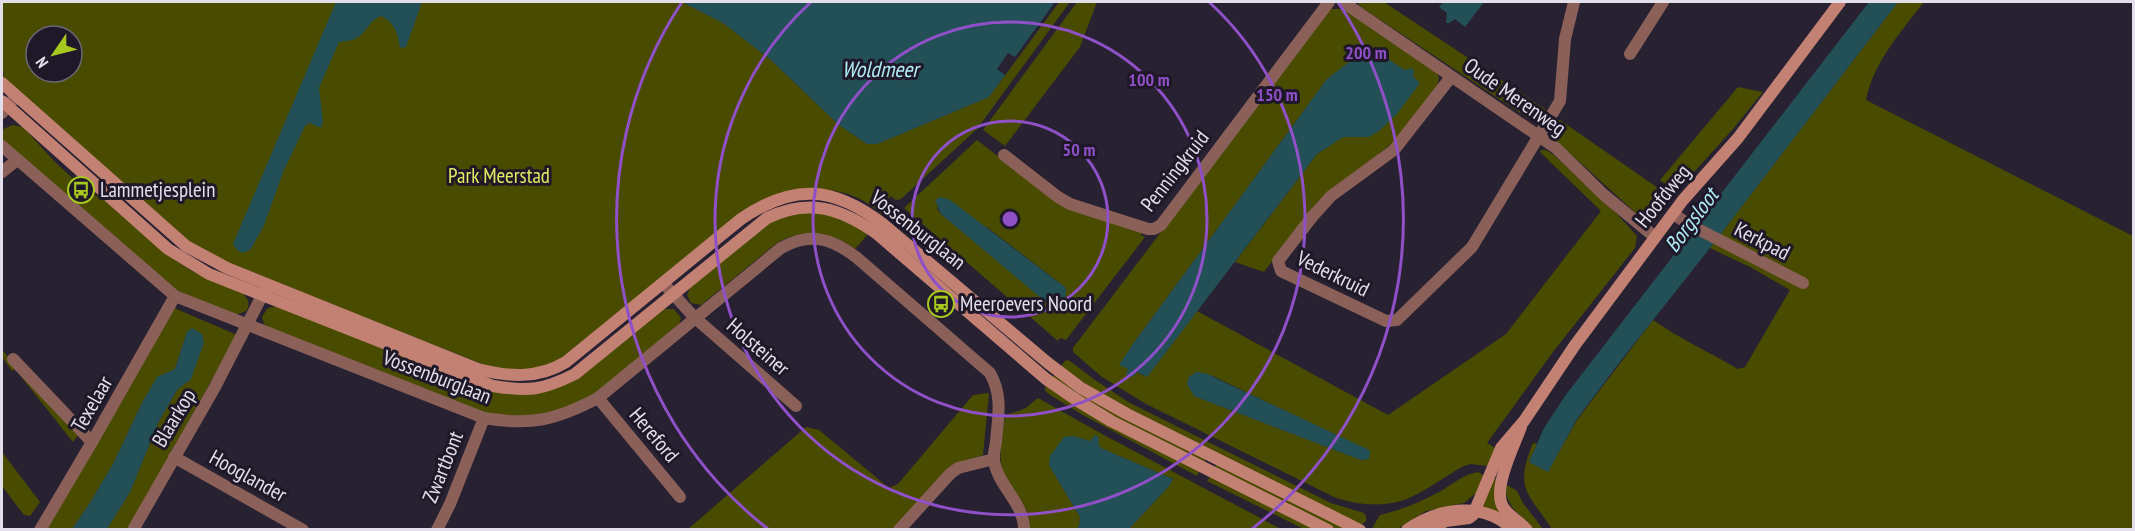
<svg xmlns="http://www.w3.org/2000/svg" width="2135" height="531" font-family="'PT Sans Narrow',sans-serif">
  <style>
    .green { fill: #494b00; fill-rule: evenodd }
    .water { fill: #235057 }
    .pier { fill: #272132 }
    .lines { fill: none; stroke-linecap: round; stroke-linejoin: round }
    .street { stroke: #8a6058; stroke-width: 12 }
    .secondary { stroke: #c38174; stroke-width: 12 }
    .ring { fill: none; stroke: #9050c8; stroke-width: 3 }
    .labels { text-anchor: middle; stroke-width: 6; stroke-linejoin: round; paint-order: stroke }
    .street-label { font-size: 21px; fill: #e2deea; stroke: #1e1828 }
    .park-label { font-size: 21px; fill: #e4e963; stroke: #1e1828 }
    .poi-label { font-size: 21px; fill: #e2deea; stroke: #1e1828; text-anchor: start }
    .water-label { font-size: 22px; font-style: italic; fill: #b0ecf7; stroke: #1e1828 }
    .centre { fill: #9050c8; stroke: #1e1828; stroke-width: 3 }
    .ring-label { font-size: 18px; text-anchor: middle; font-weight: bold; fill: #9050c8; stroke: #1e1828; stroke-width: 6; stroke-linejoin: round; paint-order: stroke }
  </style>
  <rect width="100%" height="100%" fill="#272132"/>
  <g class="green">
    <path d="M2,2H682L723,23L770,59L839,125L867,144H877L989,97L1059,2H1070L977,129L901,199L896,200L890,196L885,205L889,209L882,215C852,186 818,187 779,193L569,355L542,369L502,370L482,364L225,262L196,247L2,78L4,74L2,71ZM36,36H72V72H36Z"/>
    <polygon points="1077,2 1097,2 1080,47 1005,146 983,130"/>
    <polygon points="1357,2 1384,2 1545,109 1546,114 1544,120 1540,122 1529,119 1361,7"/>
    <path d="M1898,2H1924C1901,32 1874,61 1866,100L2133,236V529H1552C1528,493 1514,489 1533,443L1537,444L1529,462L1548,471L1577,420L1653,320C1680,339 1709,352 1738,369L1745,367L1790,290L1750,267L1710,248Z"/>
    <path d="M1330,9H1344L1437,73L1439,78L1437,86L1394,142L1318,201L1264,272L1235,262L1317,154L1343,137H1369L1414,73L1405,70L1327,79L1133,344L1120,365L1147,377L1197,311L1388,415L1506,334L1601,211L1540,152L1541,150H1546L1554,155L1618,215L1637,236L1635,248L1553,352L1487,443L1495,448L1487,466L1471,464L1462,467C1445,476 1426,491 1409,498C1386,508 1359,505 1336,498L1146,404L1102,377L1073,352V348ZM1196,372L1213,376L1370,452L1365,460H1361L1194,396L1189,377Z"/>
    <polygon points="1738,87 1763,92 1733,129 1676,192 1660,180"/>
    <polygon points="1555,120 1560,120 1671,197 1660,213 1650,217 1638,215 1552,137 1550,128"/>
    <path d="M13,125L23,127L54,161L83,188L109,203L175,260L192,271L242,293C248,298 251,304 246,311L236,315L178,291L3,141V129Z"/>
    <path d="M977,140L1052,198L1142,232L1141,235L1145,237L1066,340L1060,338L1058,341L904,208ZM936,207L988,228L1066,288L1055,308L941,214Z"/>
    <path d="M805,213C835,213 843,218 868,234L855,249C831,231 805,228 778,242L701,305L691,303L687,295L692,284L766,224L786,215Z"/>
    <polygon points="172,307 237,335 128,529 107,529 130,492 159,421 177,390 191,379 187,332 175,369 143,401 113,464 88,506 72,529 45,530"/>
    <polygon points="271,307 278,307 492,390 537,394 662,309 674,309 681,318 679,325 594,395 584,401 536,418 487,415 269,328 264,324 262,317 267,309"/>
    <polygon points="2,350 79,434 73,442 15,369 12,371 2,357"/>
    <polygon points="1066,360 1070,361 1095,380 1130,403 1331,503 1364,513 1366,516 1366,521 1361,525 1106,397 1060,367"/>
    <polygon points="1055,374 1206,458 1204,463 1120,421 1052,378"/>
    <polygon points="1045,386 1200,470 1197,476 1081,414 1047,393 1045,390"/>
    <polygon points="989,393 983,455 952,466 893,529 687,530 806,427 819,430 889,488 898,484 973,395"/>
    <path d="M1038,398L1104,435L1281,529H1129L1169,486L1173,479L1103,449L1090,441L1073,436L1049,465L1080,517L1079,526L1076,529H1029C1033,506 1010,491 1003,471C997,454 1003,433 1005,415C1025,409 1024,410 1038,398Z"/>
    <polygon points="2,452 40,502 30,516 24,515 2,486"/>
    <polygon points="1217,463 1349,529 1337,529 1214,468"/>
    <path d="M1478,472L1483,475V477L1476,493L1464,503L1426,511L1397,529L1371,530L1380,515C1401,510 1420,502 1439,492C1452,485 1463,474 1478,472Z"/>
    <polygon points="1211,475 1318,529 1304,529 1207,481"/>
    <polygon points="1492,478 1497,480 1494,495 1499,512 1498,513 1481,507"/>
    <path d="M1505,484L1517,491L1523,503L1543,529H1534C1519,510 1507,512 1505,484Z"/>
  </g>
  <g class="water">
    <path d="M336,2H422L406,47L400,48C398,33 395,23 381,16C369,20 366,34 355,39C350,41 344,41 339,42L319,88L323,122L321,128L310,123L305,126L284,170L264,225L251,249L243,253L238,251L233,244Z"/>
    <polygon points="682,2 1059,2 989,97 877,144 867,144 839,125 770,59 723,23"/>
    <polygon points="1443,2 1484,2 1465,27 1455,19 1449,23 1446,23 1447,13 1439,7"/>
    <polygon points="1869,2 1898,2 1710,248 1619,363 1577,419 1548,472 1529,462 1544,428 1565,396"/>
    <polygon points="1374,50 1405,70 1412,68 1414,71 1413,76 1420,83 1397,114 1379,131 1369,137 1343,137 1317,154 1147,377 1137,372 1134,376 1128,377 1126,374 1128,369 1119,365 1133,344 1327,79 1349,62"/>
    <path d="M940,197L950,200L1066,288L1065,304C1058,309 1055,308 1048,304L941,214L935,200Z"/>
    <polygon points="192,328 202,334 204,343 191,379 177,390 159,421 130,492 107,529 72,529 88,506 113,464 143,401 157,377 175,369 187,332"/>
    <polygon points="1196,372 1205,373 1367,449 1370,451 1369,459 1361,460 1194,396 1187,384 1189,377"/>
    <polygon points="1095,435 1098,436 1099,446 1103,449 1173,479 1169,486 1129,529 1076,529 1079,526 1080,517 1049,465 1050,456 1064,437 1073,436 1090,441"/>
  </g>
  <polygon class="pier" points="1055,2 1059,2 1005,75 997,69 1008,53 1015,57"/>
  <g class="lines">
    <g class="street">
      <polyline points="1343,2 1556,148 1604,195 1655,237"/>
      <polyline points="1630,54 1663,2"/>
      <polyline points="1451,77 1394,150 1331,196 1312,217 1278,261 1281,271 1386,321 1397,320 1472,247 1560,101 1565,39 1574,2"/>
      <polyline points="2,113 16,96"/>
      <path d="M2,146L175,296L484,418C531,426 556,420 598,398L781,248C810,232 831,238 856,257L990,373C1003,396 998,417 996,442C995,448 993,455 994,461C998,486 1025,504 1024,530"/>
      <polyline points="1004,155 1058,197 1070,204 1148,229 1154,229 1161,225 1329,2"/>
      <polyline points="2,172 17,160"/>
      <polyline points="1673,214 1690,225 1803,283"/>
      <polyline points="664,284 694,317 796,406"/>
      <polyline points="13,359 92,442"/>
      <polyline points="598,398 680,497"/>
      <polyline points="174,457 303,530"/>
      <polyline points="40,530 92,442 175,296"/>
      <polyline points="133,530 215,387 267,286"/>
      <polyline points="437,530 450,504 484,418"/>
      <polyline points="899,530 950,474 958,468 994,459"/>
    </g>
    <g class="secondary">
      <path d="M2,83L186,246L227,268L478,369C508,377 538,379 566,362L741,219C794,183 833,186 883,224L1048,363L1081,388L1127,414L1360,530"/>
      <path d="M2,101L168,249L209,274L493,386C529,392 543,390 575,374L767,218C808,198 840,208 876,233L1046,379L1078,401L1111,421L1328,530"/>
      <path d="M1521,427C1514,446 1492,489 1503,507C1508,516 1520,521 1527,530"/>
      <path d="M1407,530C1438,508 1484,500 1513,530"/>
      <polyline points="1426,530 1446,521 1469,518 1473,515 1501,448 1524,421 1575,345 1683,200 1738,138 1840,2"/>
    </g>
  </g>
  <g class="ring">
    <circle cx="1010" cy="219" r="98"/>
    <circle cx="1010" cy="219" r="197"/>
    <path d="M1209 2A295 295 0 1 1 811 2"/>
    <path d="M768 529A393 393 0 0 1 682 2M1338 2A393 393 0 0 1 1252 529"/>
  </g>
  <defs>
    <symbol id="bus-ring" viewBox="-11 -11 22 22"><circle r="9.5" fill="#1e1828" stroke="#a7c81f" stroke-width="1.5"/><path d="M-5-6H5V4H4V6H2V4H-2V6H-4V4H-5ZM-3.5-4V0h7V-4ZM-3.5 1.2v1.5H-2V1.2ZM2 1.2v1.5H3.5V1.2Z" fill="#a7c81f"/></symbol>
  </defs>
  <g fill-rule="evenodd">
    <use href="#bus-ring" x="66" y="175" width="30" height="30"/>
    <use href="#bus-ring" x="926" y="289" width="30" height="30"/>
  </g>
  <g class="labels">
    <g class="street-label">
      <text transform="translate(1515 97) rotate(35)" y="7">Oude Merenweg</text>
      <text transform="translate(1175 171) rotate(-52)" y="7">Penningkruid</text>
      <text transform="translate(1663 196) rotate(-51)" y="7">Hoofdweg</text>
      <text transform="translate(918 230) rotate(38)" y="7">Vossenburglaan</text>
      <text transform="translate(1762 241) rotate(27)" y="7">Kerkpad</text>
      <text transform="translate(1333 274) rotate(26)" y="7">Vederkruid</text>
      <text transform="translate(758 347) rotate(41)" y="7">Holsteiner</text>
      <text transform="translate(437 377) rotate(21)" y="7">Vossenburglaan</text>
      <text transform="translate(92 404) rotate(-60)" y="7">Texelaar</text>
      <text transform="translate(174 418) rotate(-59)" y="7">Blaarkop</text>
      <text transform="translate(654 435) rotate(50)" y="7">Hereford</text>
      <text transform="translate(443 467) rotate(-68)" y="7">Zwartbont</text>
      <text transform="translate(248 476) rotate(29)" y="7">Hooglander</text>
    </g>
    <g class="park-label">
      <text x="499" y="183">Park Meerstad</text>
    </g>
    <g class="poi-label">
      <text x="100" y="197">Lammetjesplein</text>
      <text x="960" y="311">Meeroevers Noord</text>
    </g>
    <g class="water-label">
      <text x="880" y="77">Woldmeer</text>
      <text transform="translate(1691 220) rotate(-53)" y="8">Borgsloot</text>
    </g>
  </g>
  <circle cx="1010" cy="219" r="9" class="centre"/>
  <g class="ring-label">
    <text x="1366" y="59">200 m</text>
    <text x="1149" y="86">100 m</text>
    <text x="1277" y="101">150 m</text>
    <text x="1079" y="156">50 m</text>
  </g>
  <rect width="2135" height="531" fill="none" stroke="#e2deea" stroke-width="6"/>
  <g transform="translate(54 54) rotate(235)"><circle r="28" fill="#1e1828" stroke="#6c6776" stroke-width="1.5"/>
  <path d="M0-4.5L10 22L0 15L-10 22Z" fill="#a7c81f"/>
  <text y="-9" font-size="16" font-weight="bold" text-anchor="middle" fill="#e2deea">N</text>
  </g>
</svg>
